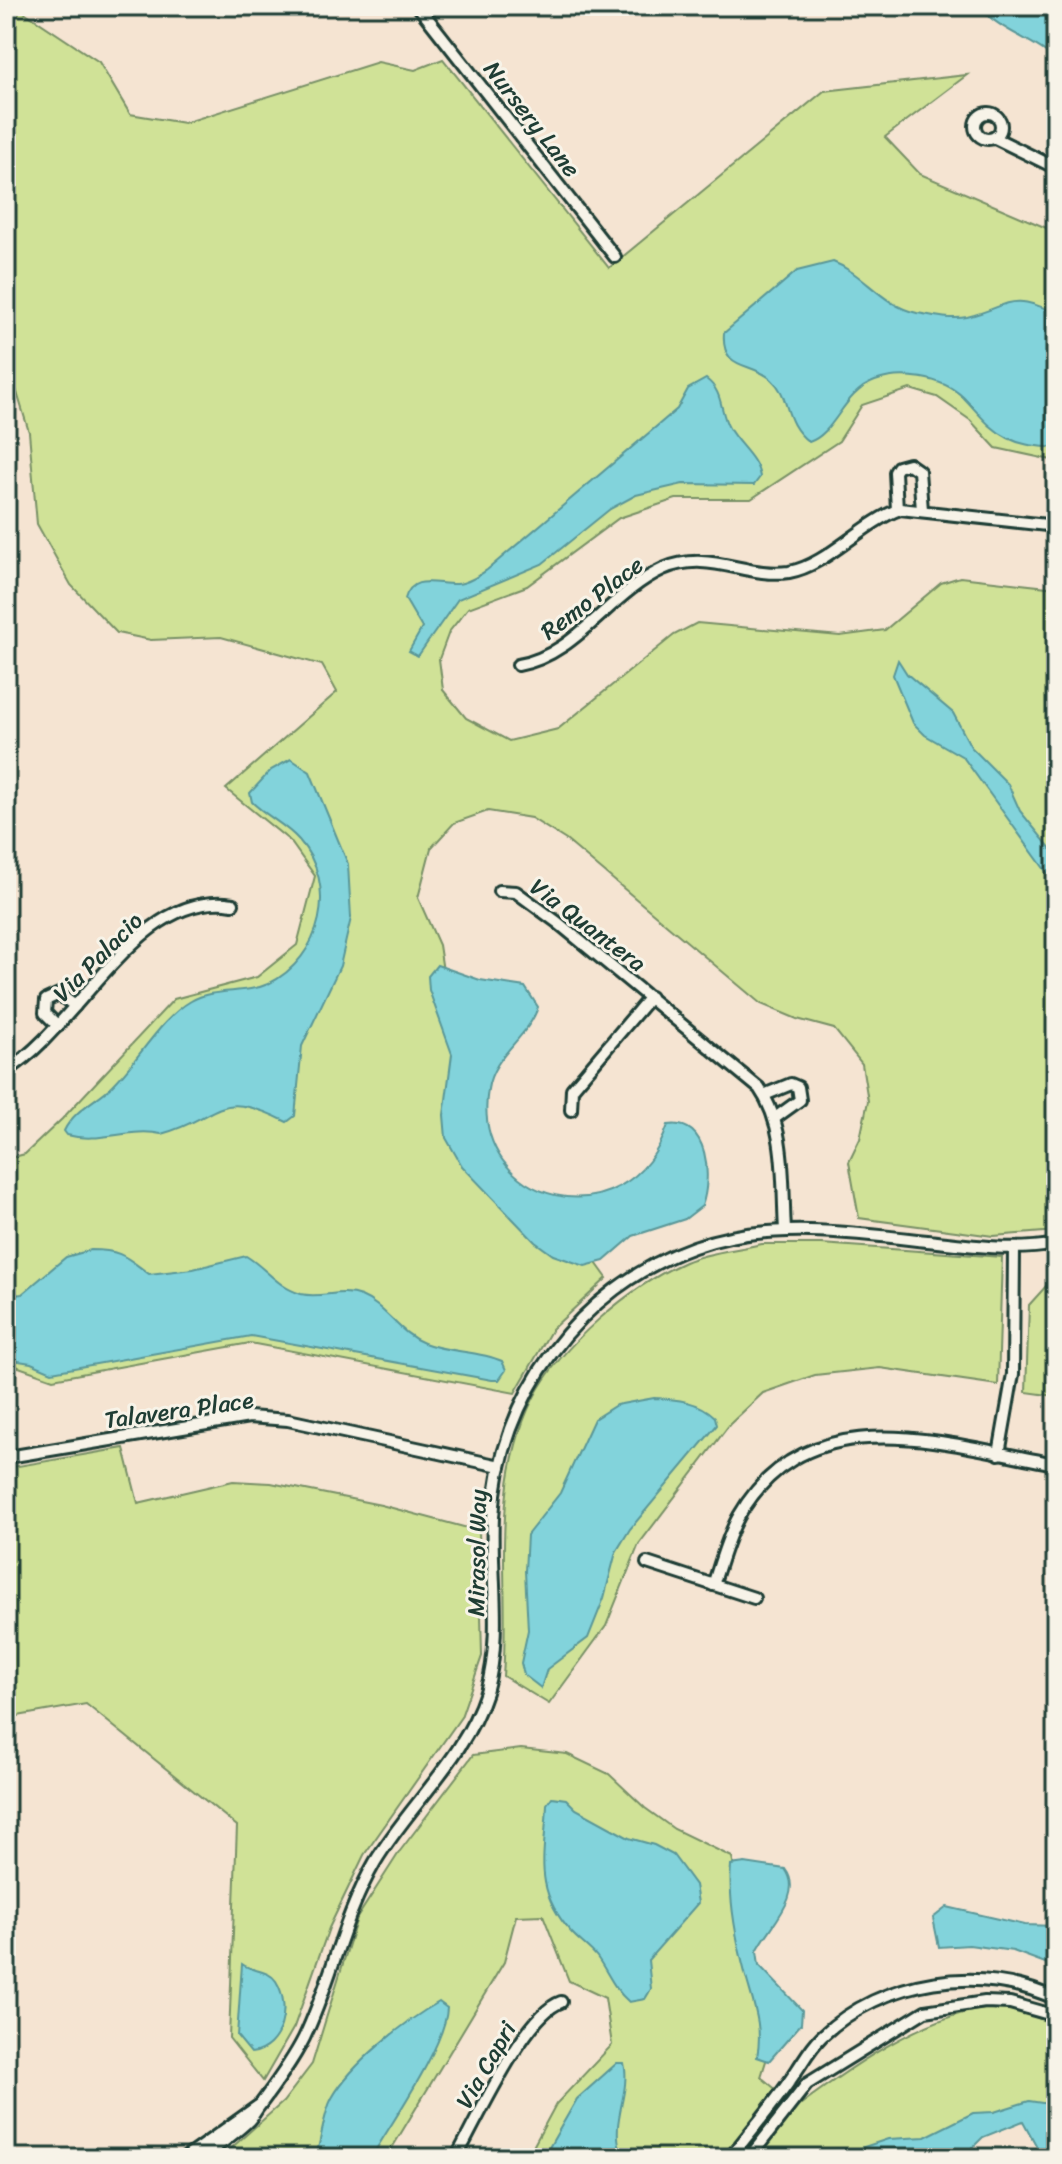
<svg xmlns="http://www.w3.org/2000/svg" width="1062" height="2164" font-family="Sriracha,sans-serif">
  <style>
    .green { fill: #d0e297; stroke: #789066; stroke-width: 2 }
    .water { fill: #82d3db; stroke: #5a9798; stroke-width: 2 }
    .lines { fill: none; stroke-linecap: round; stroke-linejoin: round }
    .street-casing { stroke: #1f3d34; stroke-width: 16 }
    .street { stroke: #f7f3e8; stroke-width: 10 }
    .labels { text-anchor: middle; stroke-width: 6; stroke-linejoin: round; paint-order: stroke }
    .street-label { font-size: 24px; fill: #1f3d34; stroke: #f7f3e8 }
  </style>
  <rect width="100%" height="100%" fill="#f5e4d2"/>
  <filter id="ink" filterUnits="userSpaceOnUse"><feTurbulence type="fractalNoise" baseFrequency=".0125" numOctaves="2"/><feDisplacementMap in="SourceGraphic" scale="16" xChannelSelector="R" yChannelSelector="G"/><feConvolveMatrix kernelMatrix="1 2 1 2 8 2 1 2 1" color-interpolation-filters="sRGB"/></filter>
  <g filter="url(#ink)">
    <g class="green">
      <polygon points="6,6 15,6 99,62 130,114 184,123 378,62 415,70 443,59 609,268 824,91 967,75 885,137 920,174 1056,232 1056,461 996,448 970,420 937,397 910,389 862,405 839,441 751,499 676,499 619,518 527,586 468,608 449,632 439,659 443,690 466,718 509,741 558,729 674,635 697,623 840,636 885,630 941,583 960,577 1056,588 1056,1231 993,1236 859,1218 849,1162 860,1139 868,1101 862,1064 834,1029 797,1019 761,1004 566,840 531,818 488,811 454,823 431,848 418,898 439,945 465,1113 511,1190 581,1242 607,1278 552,1329 515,1393 250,1343 53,1379 16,1366 6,1367 6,1159 25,1154 62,1119 174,999 257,977 297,945 315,876 290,841 226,789 337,692 322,665 221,637 151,640 117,633 71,585 37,524 29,432 6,356"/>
      <path d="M762,1244H821L1002,1257L998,1385L880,1368L815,1375L763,1393L730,1424L639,1544L606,1626L549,1704L503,1676C508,1615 500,1554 507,1493C510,1463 519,1426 533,1399C560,1346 630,1286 685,1262C708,1252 737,1250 762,1244Z"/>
      <polygon points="1056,1275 1056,1396 1026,1392 1029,1305"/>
      <polygon points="124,1448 138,1503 233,1481 271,1483 381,1505 479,1531 482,1656 461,1717 364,1855 329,1928 294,2027 263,2081 229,2038 237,1826 86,1704 6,1718 6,1468"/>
      <path d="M521,1749L567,1754L609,1774L645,1808L674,1829L732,1857L771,2045L761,2077L797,2107C848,2069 942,2000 1010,2009C1025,2011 1041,2020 1056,2025V2158L1026,2112L938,2158H527L556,2104L612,2045L605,1998L569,1981L543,1915L516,1916L504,1962L386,2158H225L229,2150L283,2102L312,2064L357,1918L400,1851L473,1755Z"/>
    </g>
    <g class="water">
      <path d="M979,6H1056V60C1032,38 1000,32 979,6Z"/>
      <path d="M833,262C865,274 881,305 917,313C933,316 952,320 967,317C1011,306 1008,291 1056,313V448C1039,446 1023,446 1008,438C988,428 978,412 963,397C942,377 901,371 875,381C842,393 836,433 809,442C782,421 791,397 772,380C752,361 721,372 724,333L797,271Z"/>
      <path d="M706,379C724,392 719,410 729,428C739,446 757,457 760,477L754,485L683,484L636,495L610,509L542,564L458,599L418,656L409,651L422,628L405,599C412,573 436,585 457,584C468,583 478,576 487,570L677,409L688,389Z"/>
      <polygon points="898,660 907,674 953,713 971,747 1008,784 1020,811 1056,855 1056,885 963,757 925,735 913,723 893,675"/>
      <path d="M291,759L310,772L348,864L351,918L340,966L302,1046L295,1116L287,1122C215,1086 223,1117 161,1134C131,1127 99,1144 67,1135L64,1131C74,1110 96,1101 112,1086C138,1061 161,1018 191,1001C214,987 244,995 268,984C322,958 339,885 299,840C286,825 266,816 252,802L250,793L271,770Z"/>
      <path d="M437,965L480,980L525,987L538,1007C528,1038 493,1055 488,1089C469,1204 627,1245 668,1125C709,1118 712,1178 702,1206L685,1219L633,1236L604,1261L585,1266L553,1255L535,1242L462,1166L446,1138L444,1115L452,1054L429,990L428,976Z"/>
      <path d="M91,1250C122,1250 126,1257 149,1274L193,1269L246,1256C266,1268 277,1287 301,1294C321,1299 340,1288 361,1296C386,1306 398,1333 424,1343C449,1353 478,1350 502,1361L506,1370L499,1380H492L251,1336L52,1372L31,1363L6,1359V1296L22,1294L66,1257Z"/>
      <path d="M654,1398C676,1399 699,1401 715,1417L717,1425L630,1529L616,1552L604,1598L588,1638L547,1669L541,1688L524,1675L521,1663L528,1630L525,1571L527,1535L560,1493L594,1419L616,1405Z"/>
      <path d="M552,1797L566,1799L576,1809L629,1838L654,1845L673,1855L695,1885L698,1903L648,1960L651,1989L645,1999L629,2002C613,1988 609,1974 597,1957C590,1948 579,1941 571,1932C532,1888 545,1856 547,1804Z"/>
      <path d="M745,1863L785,1869C805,1895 769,1926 757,1951L759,1965L802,2010L801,2024L769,2061L757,2057C763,2027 754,2006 746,1977C737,1943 728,1901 731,1865Z"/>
      <polygon points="947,1907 1025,1925 1056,1926 1056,1967 1013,1951 969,1945 939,1947 933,1918"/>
      <path d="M242,1964C253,1972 269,1970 276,1981C292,2007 282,2049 251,2053L237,2036Z"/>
      <path d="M439,2002L447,2008C446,2045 391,2123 371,2158H315C322,2140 323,2114 332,2098C351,2064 405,2021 439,2002Z"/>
      <path d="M617,2063H624C631,2093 610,2121 621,2151L618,2158H543L577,2099Z"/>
      <polygon points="1029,2101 1056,2105 1056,2158 1043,2158 1023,2121 983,2137 962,2158 825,2158 836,2149 858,2149 888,2139 925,2137 973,2113 994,2112"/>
    </g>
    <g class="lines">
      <defs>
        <g id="street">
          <polyline points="418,6 615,257"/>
          <circle cx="988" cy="126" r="13"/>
          <polyline points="995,138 1056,168"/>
          <polyline points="897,510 895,472 898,467 909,464 919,471 922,510"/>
          <path d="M518,665C575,656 610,593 663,569C709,549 745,578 789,572C826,566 862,523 900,509L1056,526"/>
          <path d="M499,891L516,892L557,922L759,1088C787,1128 782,1183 785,1230"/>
          <polyline points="58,1026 45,1013 46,1000 59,994 75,1006"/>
          <path d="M6,1071C78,1028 138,888 233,904"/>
          <polyline points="764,1095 791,1084 798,1087 800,1100 775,1118"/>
          <polyline points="571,1110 572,1089 650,997"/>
          <polyline points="6,1451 14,1456 249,1417 288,1420 500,1466"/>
          <polyline points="999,1454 1013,1374 1014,1248"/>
          <polyline points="647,1563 754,1598"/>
          <path d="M713,1585C721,1562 727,1537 739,1516C808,1395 948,1445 1056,1464"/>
          <polyline points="185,2158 258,2106"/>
          <path d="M201,2158C216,2147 233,2135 247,2122C253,2117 255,2111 260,2105C276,2083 292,2062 304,2038C332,1980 342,1919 375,1862C410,1804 465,1758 486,1692C503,1634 490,1576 493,1517C499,1396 579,1288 694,1247C776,1218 863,1235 947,1243C984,1247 1019,1251 1056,1244"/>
          <path d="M456,2158C476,2122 525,2014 561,2002"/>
          <path d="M730,2158C752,2129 777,2101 797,2070C805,2058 811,2047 822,2036C882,1979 981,1963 1056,1999"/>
          <polyline points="749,2158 807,2084 925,2011 985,2002 1010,2003 1056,2016"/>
        </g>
      </defs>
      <use href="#street" class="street-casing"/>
      <use href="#street" class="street"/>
    </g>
  </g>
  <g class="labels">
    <g class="street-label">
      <text transform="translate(532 119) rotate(52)" y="8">Nursery Lane</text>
      <text transform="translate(592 598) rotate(-37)" y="8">Remo Place</text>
      <text transform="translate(588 925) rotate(37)" y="8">Via Quantera</text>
      <text transform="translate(98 957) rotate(-45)" y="8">Via Palacio</text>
      <text transform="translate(179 1410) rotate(-8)" y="8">Talavera Place</text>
      <text transform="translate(477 1553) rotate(-89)" y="8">Mirasol Way</text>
      <text transform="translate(486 2065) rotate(-60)" y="8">Via Capri</text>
    </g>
  </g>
  <rect width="1062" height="2164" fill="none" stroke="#f7f3e8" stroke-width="32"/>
  <rect x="16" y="16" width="1030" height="2132" fill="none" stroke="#1f3d34" stroke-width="3" filter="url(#ink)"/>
</svg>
